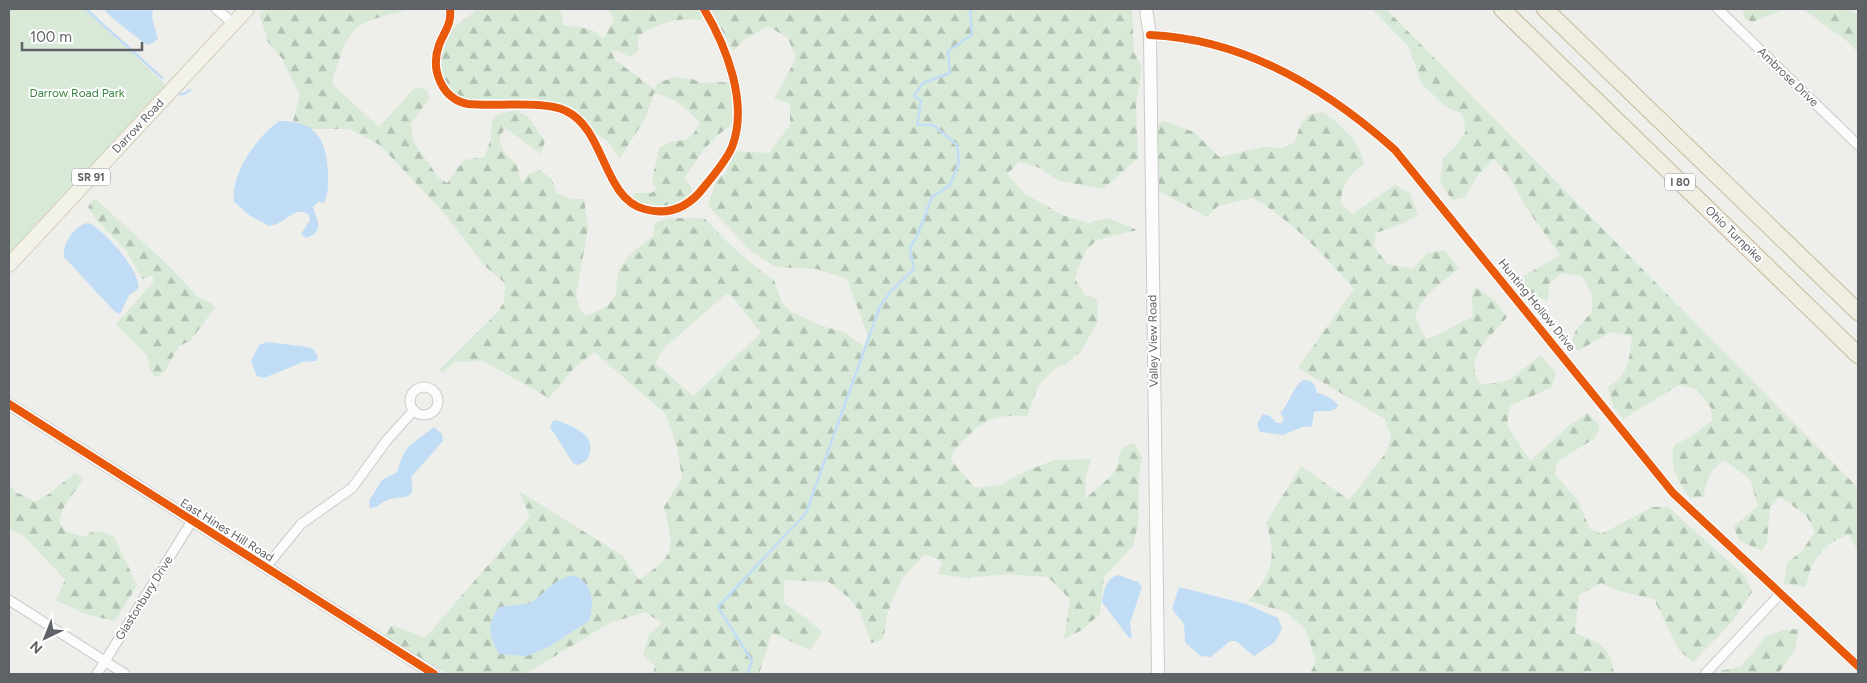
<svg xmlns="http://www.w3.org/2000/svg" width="1867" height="683" font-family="Figtree,sans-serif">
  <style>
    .forest { fill: url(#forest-firs); fill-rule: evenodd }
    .park { fill: #d8ead7 }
    .water { fill: #c1ddf6 }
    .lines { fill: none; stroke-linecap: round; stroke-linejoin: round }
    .stream { stroke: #c1ddf6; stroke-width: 2.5 }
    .minor-casing { stroke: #cbcccb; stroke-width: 11 }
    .tertiary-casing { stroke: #cbcccb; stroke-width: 13 }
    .secondary-casing { stroke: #cacaca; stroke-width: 14 }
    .primary-casing { stroke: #d5cfba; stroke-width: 16 }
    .motorway-casing { stroke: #c5b998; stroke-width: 18 }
    .minor { stroke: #fcfcfc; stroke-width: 9 }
    .tertiary { stroke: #fcfcfc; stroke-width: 11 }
    .secondary { stroke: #fcfcfc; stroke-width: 12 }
    .primary { stroke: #f3f2e9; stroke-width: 14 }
    .motorway { stroke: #f0ede3; stroke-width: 16 }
    .cycleway-casing { stroke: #fff; stroke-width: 11 }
    .cycleway { stroke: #e8590c; stroke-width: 8 }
    .labels { text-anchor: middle; stroke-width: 4; stroke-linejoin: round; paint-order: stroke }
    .shield { fill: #fff; stroke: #8f9195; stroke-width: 1 }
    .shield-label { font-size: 11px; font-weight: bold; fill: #5f6267 }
    .street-label { font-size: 12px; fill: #5f6267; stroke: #fff }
    .park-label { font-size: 12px; fill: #3a8340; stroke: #fff }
  </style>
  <defs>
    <pattern id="forest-firs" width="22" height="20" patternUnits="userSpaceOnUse" patternTransform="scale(1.25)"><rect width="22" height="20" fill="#d8ead7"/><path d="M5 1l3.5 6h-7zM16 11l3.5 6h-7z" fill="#b2c1b2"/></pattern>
  </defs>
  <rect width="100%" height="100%" fill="#eeeeea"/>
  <g class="forest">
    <path d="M266,9H410C373,21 353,16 340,57C337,67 333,74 332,84L379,127L416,87L427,90L429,99L411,124L413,141L438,177L447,183L464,160L485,157L491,137L492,120L499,114L516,110L528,117L545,141L541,154L505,128L499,138L504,152L517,165L521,183L529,174L539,170L552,179L556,193L571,199H584L588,228L576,296L580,310L586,316C598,311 613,306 616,292C617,283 616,274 622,265C629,253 643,244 654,236V223L668,218H704C726,241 747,263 774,280L782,303L790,311L822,326L844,332L865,347L867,334L847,279L817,269L776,267L752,252L708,206L717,178L725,174L736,151L769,153L790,125V104L774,98L796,59L788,38L768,26L743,41L733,51L711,9H1132L1134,53L1142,67L1136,105L1138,158L1103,189L1059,181L1040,168L1019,162L1007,174L1024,193L1062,215L1088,223L1108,218L1137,230C1097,241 1088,234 1075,279L1085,295L1097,299L1098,321L1082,350L1066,364L1054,369L1038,386L1027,416C998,415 987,417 966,438C958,446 954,449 951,460L975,488L1001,485L1017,475L1054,460L1091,459L1086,476L1085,499C1092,492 1111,478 1115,471C1122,456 1114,449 1134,443L1142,457L1139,474L1138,526L1133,546L1104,577L1100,614L1082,630L1064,639L1070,599L1048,577L1007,574L966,578L938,574L943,562L925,554L903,577L888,611L883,640L871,643L860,612L848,597L829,582L784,580V603L806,618L822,632L810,650L772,633L759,674H653L655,666L643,655L649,635L662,623L645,612L610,623L525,674H448L384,636L392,625L425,638L530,517L519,491L623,556L639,580C677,554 674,550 664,507L682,477L677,447L666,414L594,352L575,367L549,398L483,361L454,362L443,373L439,370L497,313L504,302L505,283L485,266L442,211L380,145L349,129H311L293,121L300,95L281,57L268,42L259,13ZM730,294L761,333L693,396L655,363L664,348L725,295Z"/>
    <path d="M477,9H559L561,11L563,25C579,28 592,25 603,39L614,20L608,9H699L702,12V20C677,17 659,23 638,36V51L630,57L619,51H611L615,60L654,89L658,83L674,77L692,79L702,83L730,82L734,101L731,126C710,138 698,157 685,177L692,189L690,197L675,207L646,205L633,199L634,193H651L656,190L652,180L659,148C678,135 687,149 700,123C686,107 675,98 654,93L645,119L619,159C616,154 613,147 609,143C605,138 598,136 594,132C583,120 575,107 559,103C526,96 452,120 441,75C438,62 442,45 449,34C456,23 468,19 477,9Z"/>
    <path d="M1372,9H1386L1858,488V551L1849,535C1824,541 1810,562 1806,587L1784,584L1787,563L1802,551L1815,532L1806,515L1780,497L1770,507L1767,542L1762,551L1740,541L1733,527L1758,506L1750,479L1724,460C1711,469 1705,481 1704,497L1690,498C1677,480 1669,467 1674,445L1690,437L1712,421L1711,408L1697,389L1679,385L1623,419L1613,406L1608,387C1630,373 1629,360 1632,336L1611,332L1578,351L1571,343L1576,330L1592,312V294L1582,276L1561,273L1549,284L1548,301L1522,291L1517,280L1560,255L1525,206L1511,179L1494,159L1477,176L1465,197L1452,200L1440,182L1443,158L1454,148L1466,131L1462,114L1445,106L1421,83L1409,47Z"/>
    <polygon points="1743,9 1785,9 1752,22 1744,18"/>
    <polygon points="1803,9 1850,9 1858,15 1858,53 1848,42"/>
    <path d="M1323,112C1343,127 1359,140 1364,164C1349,175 1341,184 1341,204L1352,214L1395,185L1410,193L1418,215L1404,223L1376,233L1374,246L1387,264L1413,269L1427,253L1444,250L1459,268C1443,282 1421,295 1415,317L1426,339C1443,335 1455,323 1473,317L1472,298L1475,287L1495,301L1507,317C1491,337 1459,361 1483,385L1510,380L1540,355L1556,373L1552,387L1510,406L1507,425L1530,461L1571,424L1588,413L1600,426L1595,438L1557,462L1555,474L1578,501L1590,529L1601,534L1653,507H1668L1745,576L1752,592L1732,622L1693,662L1679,650L1654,599L1619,591L1601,583L1579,595L1575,633C1599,643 1611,645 1614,674L1586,671L1583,674H1310L1316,661L1306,630L1286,612L1248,601C1273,572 1277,559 1266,523L1301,466L1349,500L1387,451L1391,437L1385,419L1298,368L1354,289C1322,253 1295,223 1253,198L1218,206L1207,217L1159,191L1157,125L1164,121L1194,132L1219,157L1263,147L1283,148L1294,143L1301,124L1308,115Z"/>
    <path d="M93,200H97L170,267L198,297L211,303L215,308L190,341L179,346L165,371L158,377L154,376L150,370L147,355L117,325V322C131,310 139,295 153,283V275L142,279L127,252L95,218L88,207Z"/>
    <path d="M75,473L83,479L62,510L59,522L65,531L84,537C94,529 102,530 114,537L137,585L115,621L88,615L56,600L65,580L25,537L9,529V484L16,492L35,502L49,494Z"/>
    <polygon points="1799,629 1795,649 1778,674 1725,674 1720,671 1741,667 1765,637 1783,630"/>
  </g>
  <polygon class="park" points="9,9 85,9 171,90 9,265"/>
  <g class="water">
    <polygon points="103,9 153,9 152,18 158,39 149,45 144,43 111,17"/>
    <path d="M279,121C315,120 327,140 328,172C328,183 329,193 324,203L319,201L313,207C317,220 325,232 306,238L301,234L310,220L309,215C296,204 284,225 269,226L249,215L234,202C230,174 257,137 279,121Z"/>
    <path d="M88,223C104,229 142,272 138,289L129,295L120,314L114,311L64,257C62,244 75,225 88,223Z"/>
    <polygon points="267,342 307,347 313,349 318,357 316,361 303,362 264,378 257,376 251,361 259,345"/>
    <path d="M1303,380C1313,380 1315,384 1317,393C1324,394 1333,399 1338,405C1334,415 1322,409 1314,412L1312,426L1303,427L1283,435L1260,432L1257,424L1263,414L1270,416L1277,423H1282L1284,418L1280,413C1290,403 1292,388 1303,380Z"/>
    <path d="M557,420C570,426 594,433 590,451C589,459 585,463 577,465L573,463L550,427L553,421Z"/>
    <path d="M434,427L442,434L443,441L411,477C417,505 402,493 385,501C379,504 377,508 370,508L369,501L382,480L397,472L403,455L409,446Z"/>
    <path d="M573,575C593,582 595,602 589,621L547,648L527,656L499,654C488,636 487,625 499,607L531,603L557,581Z"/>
    <path d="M1118,575L1138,582L1142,587L1130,623L1132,638H1129L1102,602C1104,591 1106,578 1118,575Z"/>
    <polygon points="1179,587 1246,604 1278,618 1282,629 1275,642 1254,656 1236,641 1230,641 1211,657 1200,656 1185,642 1184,624 1172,609"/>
  </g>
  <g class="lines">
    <g class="stream">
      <polyline points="86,9 162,78"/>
      <polyline points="179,94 184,94 190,90"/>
      <polyline points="747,674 752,661 718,607 806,513 880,306 891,291 914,269 910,248 917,236 932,197 950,185 959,163 957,145 933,125 917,125 921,101 914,96 923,83 950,73 948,51 972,35 970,9"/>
    </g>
    <defs>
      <g id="minor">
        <polyline points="216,9 233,23"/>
        <path d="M450,9C452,24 444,32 439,45C430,70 442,99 468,104C495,107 545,100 566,111C605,129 603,198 644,209C669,216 689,207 704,187C714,175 726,161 732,147C749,103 726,46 704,9"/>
        <polyline points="1718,9 1858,145"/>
        <path d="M1150,35C1243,39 1327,89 1395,150L1673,493L1858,666"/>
        <circle cx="424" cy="401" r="14"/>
        <polyline points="266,567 301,524 352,488 387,440 414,410"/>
        <polyline points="9,600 125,674"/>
        <polyline points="97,674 192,521"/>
        <polyline points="1705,674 1780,594"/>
      </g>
      <polyline id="tertiary" points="9,404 434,674"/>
      <polyline id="secondary" points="1146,9 1150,35 1158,674"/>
      <polyline id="primary" points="9,265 247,9"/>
      <g id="motorway">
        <polyline points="1502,9 1858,355"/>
        <polyline points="1545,9 1858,312"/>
      </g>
    </defs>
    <use href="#minor" class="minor-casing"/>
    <use href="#tertiary" class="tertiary-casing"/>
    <use href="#secondary" class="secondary-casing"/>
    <use href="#primary" class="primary-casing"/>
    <use href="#motorway" class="motorway-casing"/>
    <use href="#minor" class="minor"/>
    <use href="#tertiary" class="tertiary"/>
    <use href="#secondary" class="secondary"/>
    <use href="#primary" class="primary"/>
    <use href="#motorway" class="motorway"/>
    <defs>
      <g id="cycleway">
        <path d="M450,9C452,24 444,32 439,45C430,70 442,99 468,104C495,107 545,100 566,111C605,129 603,198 644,209C669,216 689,207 704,187C714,175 726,161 732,147C749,103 726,46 704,9"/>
        <path d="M1150,35C1243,39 1327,89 1395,150L1673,493L1858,666"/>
        <polyline points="9,404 434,674"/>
      </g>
    </defs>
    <use href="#cycleway" class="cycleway-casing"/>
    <use href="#cycleway" class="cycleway"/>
  </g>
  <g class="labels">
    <g class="shield">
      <rect x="72" y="168.5" width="38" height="17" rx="4"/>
      <rect x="1665" y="173.5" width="30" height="17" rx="4"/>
    </g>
    <g class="shield-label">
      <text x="91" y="181">SR 91</text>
      <text x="1680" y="186">I 80</text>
    </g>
    <g class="street-label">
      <text transform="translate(1788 77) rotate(44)" y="4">Ambrose Drive</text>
      <text transform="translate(138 126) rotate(-47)" y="4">Darrow Road</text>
      <text transform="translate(1734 234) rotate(44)" y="4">Ohio Turnpike</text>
      <text transform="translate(1537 305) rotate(51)" y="4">Hunting Hollow Drive</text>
      <text transform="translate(1153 341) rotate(-91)" y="4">Valley View Road</text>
      <text transform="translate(227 530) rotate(32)" y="4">East Hines Hill Road</text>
      <text transform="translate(144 598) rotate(-58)" y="4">Glastonbury Drive</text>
    </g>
    <g class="park-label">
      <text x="77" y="97">Darrow Road Park</text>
    </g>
  </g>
  <rect width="1867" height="683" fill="none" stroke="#5f6267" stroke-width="20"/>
  <g transform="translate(45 638) rotate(223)" stroke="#ffffff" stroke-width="4" paint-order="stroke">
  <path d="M0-4L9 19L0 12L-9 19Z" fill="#5f6267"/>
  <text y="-8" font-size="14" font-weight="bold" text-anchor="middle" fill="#5f6267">N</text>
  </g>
  <path d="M22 42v8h120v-8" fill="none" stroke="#5f6267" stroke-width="2.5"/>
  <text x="30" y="42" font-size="15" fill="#5f6267" stroke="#ffffff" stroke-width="4" paint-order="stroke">100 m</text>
</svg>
